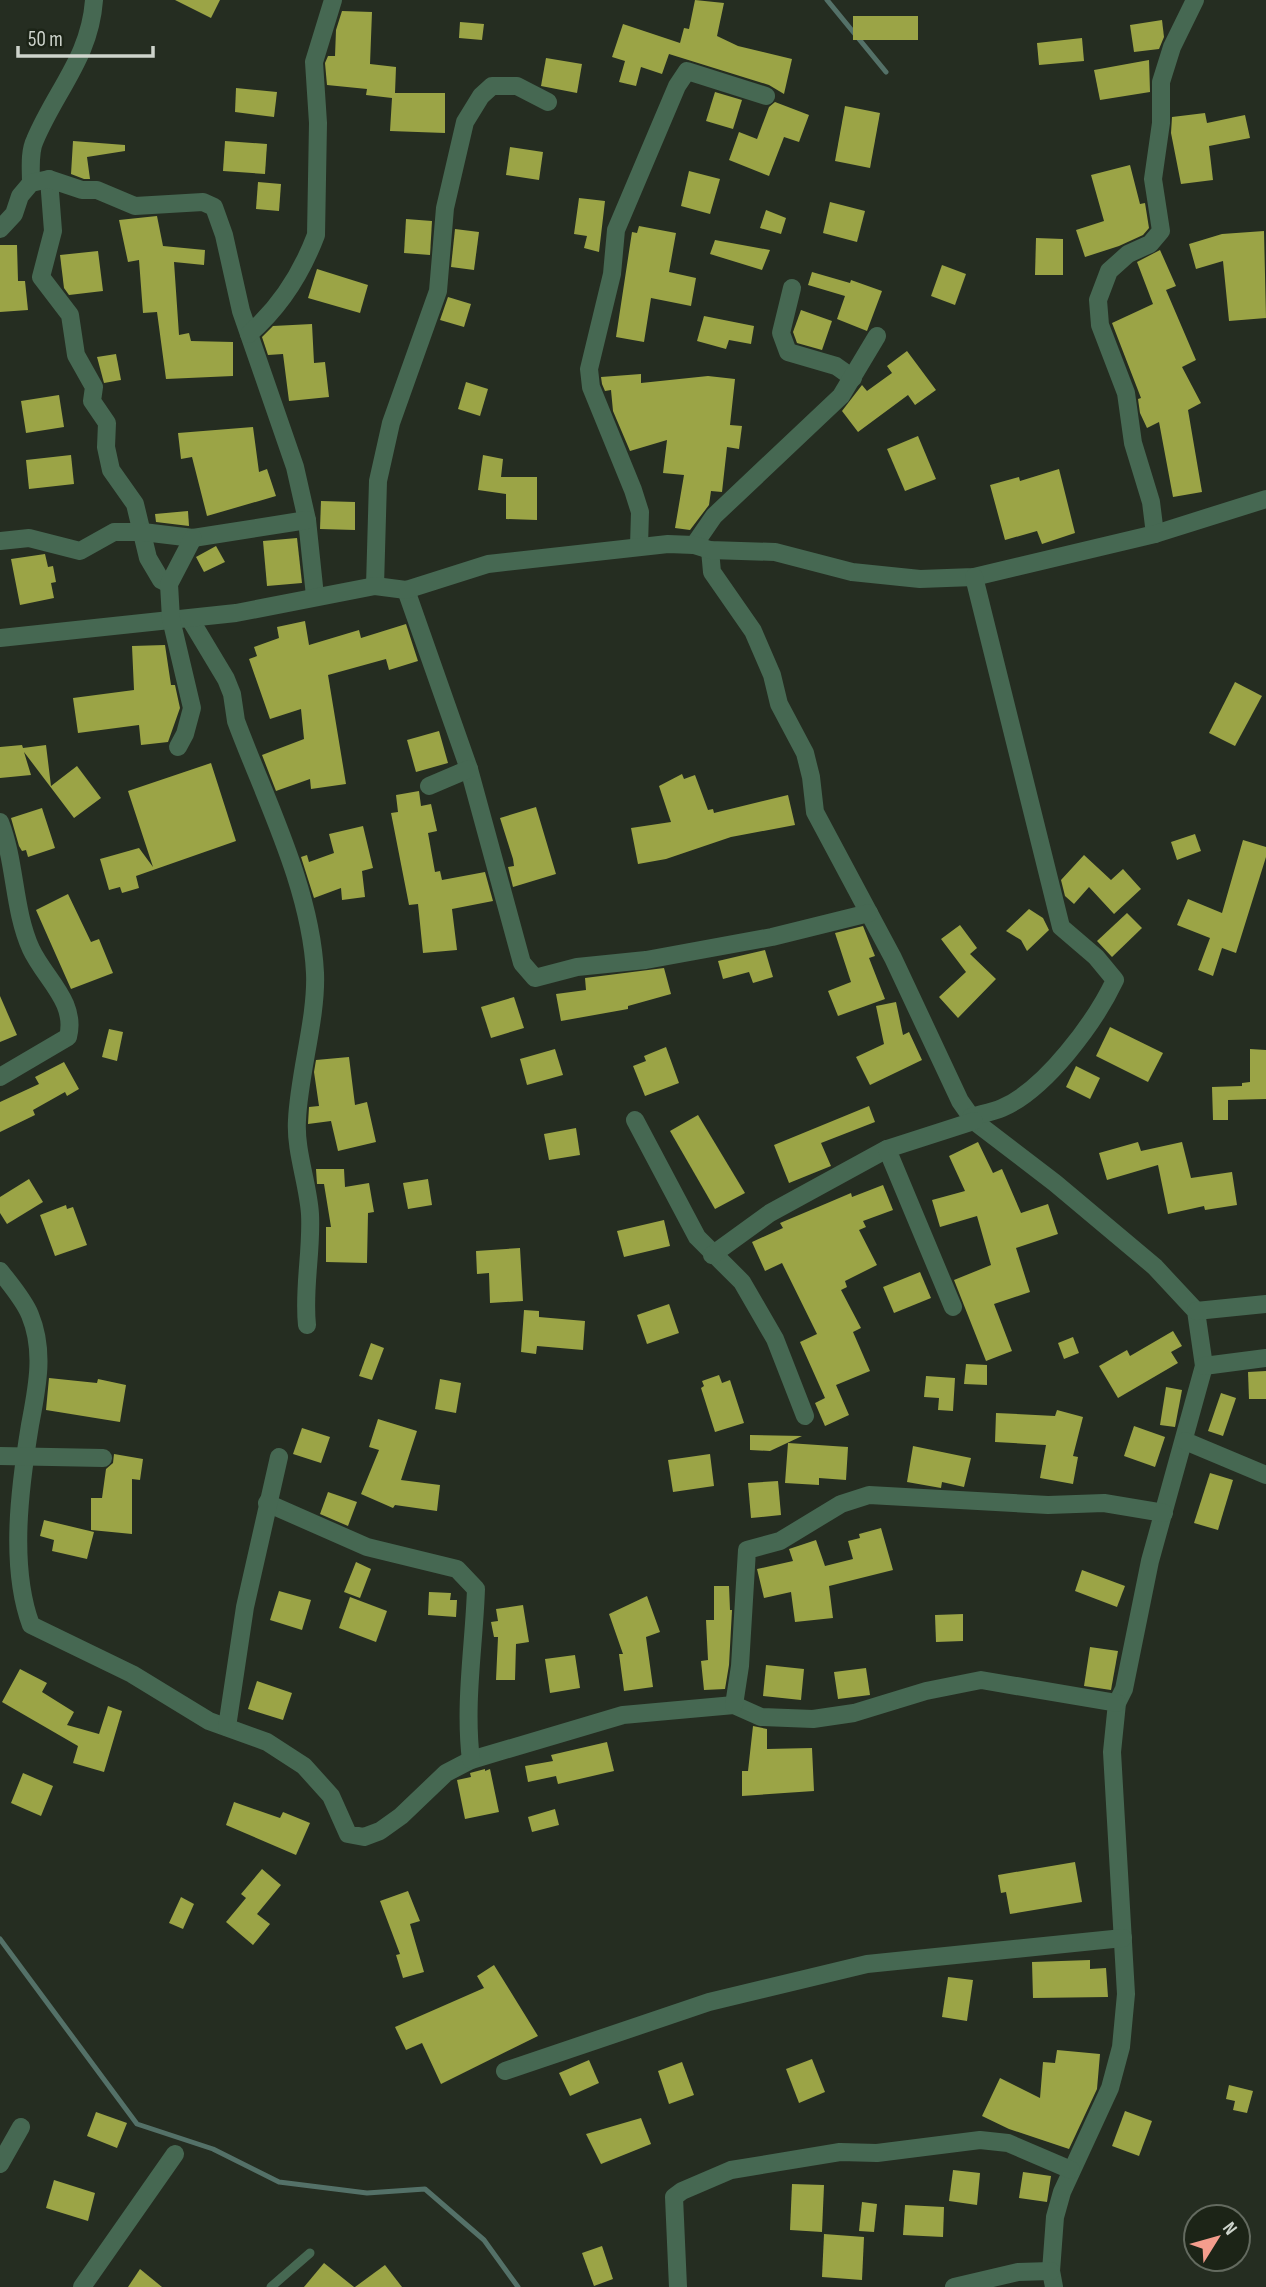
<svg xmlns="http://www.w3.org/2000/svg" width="1266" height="2287" font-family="'Sofia Sans Condensed',sans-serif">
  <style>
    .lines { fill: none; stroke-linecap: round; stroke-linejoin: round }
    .stream { stroke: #547168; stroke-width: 5 }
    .building { fill: #9ba446 }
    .service { stroke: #466852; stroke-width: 9 }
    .minor { stroke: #466852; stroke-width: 18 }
  </style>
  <rect width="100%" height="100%" fill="#252d21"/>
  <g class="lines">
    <g class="stream">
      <polyline points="827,0 886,72"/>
      <polyline points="0,1939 137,2124 213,2149 279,2182 367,2193 425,2189 484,2240 518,2287"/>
    </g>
  </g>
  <g class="building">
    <polygon points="175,0 220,0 211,18"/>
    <polygon points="695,0 724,3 717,36 738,46 792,59 784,94 769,85 669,54 662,74 641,67 636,86 619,82 625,61 612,57 623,24 680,43 684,28 689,29"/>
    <polygon points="342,11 372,12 370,64 396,67 395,93 445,93 445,133 390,131 392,98 366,95 367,89 327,85 325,63 328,56 335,56 336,30"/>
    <rect x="853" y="16" width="65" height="24"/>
    <polygon points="1162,20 1164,37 1159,49 1134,52 1130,25"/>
    <polygon points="460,22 484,24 482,40 459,38"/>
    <polygon points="1082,38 1084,61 1039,65 1037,43"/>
    <polygon points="546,58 582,64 577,93 541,86"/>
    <polygon points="1149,60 1150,92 1100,100 1094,70"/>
    <polygon points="236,88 277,92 274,117 235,112"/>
    <polygon points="715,92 742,100 733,129 706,121"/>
    <polygon points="775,102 809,115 799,142 784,137 769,176 729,160 739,132 757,139 769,107"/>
    <polygon points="845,106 880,113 870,168 835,161"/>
    <polygon points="1205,113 1207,123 1245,115 1250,138 1209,146 1213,180 1181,184 1171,133 1172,117"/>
    <polygon points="73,141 125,145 125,151 87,157 90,179 84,179 71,174"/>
    <polygon points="225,141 267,144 265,174 223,171"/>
    <polygon points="510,147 543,152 539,180 506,175"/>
    <polygon points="1130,165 1140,204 1145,203 1149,228 1143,235 1119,246 1085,257 1076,230 1104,221 1091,175"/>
    <polygon points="689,171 720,179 710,214 681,206"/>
    <polygon points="258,182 281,184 279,211 256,209"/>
    <polygon points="579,198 605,201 599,252 584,248 587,236 574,234"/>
    <polygon points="830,202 865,211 857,242 823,233"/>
    <polygon points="766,210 786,218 781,234 760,228"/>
    <polygon points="157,216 163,246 205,250 204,265 174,262 179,335 189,333 191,341 233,342 233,376 166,379 157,312 143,313 139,260 128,262 119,220"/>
    <polygon points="406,219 432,221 430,255 404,253"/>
    <polygon points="639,226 676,233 669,272 696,278 691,306 651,298 644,342 616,337 632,232 637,233"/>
    <polygon points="455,229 479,232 474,270 451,267"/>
    <polygon points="1264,231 1266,318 1229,321 1223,261 1196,269 1189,244 1222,234"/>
    <polygon points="1036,238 1063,239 1063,275 1035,275"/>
    <polygon points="715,240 770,250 762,270 710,254"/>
    <polygon points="0,245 17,245 18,281 25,281 28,310 0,312"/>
    <polygon points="1160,250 1176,286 1166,290 1196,360 1182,367 1201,403 1188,410 1202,492 1173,497 1159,422 1147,428 1140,413 1138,399 1141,398 1112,323 1153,304 1137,262"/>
    <polygon points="98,251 103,291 69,295 64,288 60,255"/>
    <polygon points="942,265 966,274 955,305 931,296"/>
    <polygon points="317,269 368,285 360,313 308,298"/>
    <polygon points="812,272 850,283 851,280 882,291 867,331 837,319 845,296 808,285"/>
    <polygon points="448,297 471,304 464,327 440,320"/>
    <polygon points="801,310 832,321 822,350 797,343 793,332"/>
    <polygon points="704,316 754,326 751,344 729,340 726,349 697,341"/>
    <polygon points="312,324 314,363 325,362 329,397 289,401 283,354 268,355 262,337 273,326"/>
    <polygon points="907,351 936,390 915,405 908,395 858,432 842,411 862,385 867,391 892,373 887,366"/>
    <polygon points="116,354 121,380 104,383 97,357"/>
    <polygon points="641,374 641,383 708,376 735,379 730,425 742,426 739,449 727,447 722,492 711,491 709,505 690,530 675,528 684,475 663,473 667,440 630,451 613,411 611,390 605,391 602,384 601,377"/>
    <polygon points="466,382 488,389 480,416 458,409"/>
    <polygon points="59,395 64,427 26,433 21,401"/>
    <polygon points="253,427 259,472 267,469 276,496 207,516 192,457 181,459 178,433"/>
    <polygon points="918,436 936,479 905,491 887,449"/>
    <polygon points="71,455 74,484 29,489 26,460"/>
    <polygon points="483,455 503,459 501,477 537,477 537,520 506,519 506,494 478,490"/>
    <polygon points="1059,469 1075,533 1042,544 1037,531 1005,540 990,485 1019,477 1020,481"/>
    <polygon points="321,501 355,502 355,530 320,529"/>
    <polygon points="188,511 189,526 156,522 155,514"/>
    <polygon points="297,538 302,583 267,586 263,541"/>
    <polygon points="216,546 225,562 204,572 196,557"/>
    <polygon points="45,554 48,567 53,566 56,582 51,583 54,598 20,605 11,559"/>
    <polygon points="305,621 309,645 359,630 361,638 406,624 418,661 389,670 386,659 328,675 346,784 311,789 310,779 276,791 262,755 304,739 301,709 270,719 249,659 257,656 254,647 279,638 277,627"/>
    <polygon points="165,645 171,685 175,685 180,708 168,742 141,745 139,725 78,733 73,698 134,690 132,646"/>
    <polygon points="1235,682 1262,696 1235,746 1209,733"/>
    <polygon points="439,731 448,763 416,772 407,740"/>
    <polygon points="22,745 23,748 46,745 51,786 77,766 101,798 74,818 24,752 31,775 0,778 0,747"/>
    <polygon points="211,763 236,841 136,876 139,888 122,893 120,887 109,890 100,859 139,848 153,867 128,791"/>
    <polygon points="682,774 684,779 695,775 708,810 713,809 714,813 788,795 795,825 731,837 666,859 638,864 631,828 671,822 659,786"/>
    <polygon points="419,791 421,806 431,804 437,831 428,833 435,872 440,871 442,880 485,872 493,901 452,909 457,950 423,953 418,904 409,905 391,813 398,812 396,795"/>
    <polygon points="536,807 556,874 513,887 508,867 514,866 513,859 500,818"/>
    <polygon points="42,808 55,848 28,857 26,850 22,851 19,846 11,818"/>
    <polygon points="363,826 373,868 362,871 365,897 342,900 341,888 314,898 301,857 307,855 309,862 334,853 329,834"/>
    <polygon points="1195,834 1201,851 1177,860 1171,842"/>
    <polygon points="1243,840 1266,847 1266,857 1236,953 1222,948 1213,976 1198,970 1210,938 1177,925 1188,899 1222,913"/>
    <polygon points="1084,855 1111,880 1123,869 1141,889 1114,914 1089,887 1074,904 1065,896 1061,880"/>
    <polygon points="68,894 91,942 99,939 113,973 71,989 36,910"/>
    <polygon points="1029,909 1043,918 1049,930 1027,951 1021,940 1006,931"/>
    <polygon points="1127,913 1142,928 1112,957 1097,941"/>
    <polygon points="960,925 977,948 970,954 996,979 958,1018 939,997 966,972 941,939"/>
    <polygon points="863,926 875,956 869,958 885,999 838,1016 828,991 851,982 835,933"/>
    <polygon points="765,950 773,977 753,983 749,972 723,979 718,961"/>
    <polygon points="664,968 671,994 628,1006 628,1009 561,1021 556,994 586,990 585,978"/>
    <polygon points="0,996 17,1035 0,1042"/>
    <polygon points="514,997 524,1028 491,1038 481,1007"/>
    <polygon points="896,1002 903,1035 909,1032 922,1060 870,1085 856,1057 884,1044 876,1006"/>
    <polygon points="1110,1027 1163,1053 1148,1082 1096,1056"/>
    <polygon points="109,1029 123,1032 117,1061 102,1057"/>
    <polygon points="666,1047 679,1083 645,1096 633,1066 646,1061 644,1056"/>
    <polygon points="555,1049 563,1075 527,1085 520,1059"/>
    <polygon points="1250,1049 1266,1050 1266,1099 1228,1100 1228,1120 1213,1120 1212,1087 1242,1086 1242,1083 1250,1082"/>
    <polygon points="349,1057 355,1105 367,1102 376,1142 338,1151 331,1121 308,1124 309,1107 319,1106 314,1072 316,1060"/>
    <polygon points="64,1062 79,1089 67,1096 65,1092 33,1110 35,1115 0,1132 0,1102 39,1084 35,1077"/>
    <polygon points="1076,1066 1100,1078 1090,1099 1066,1087"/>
    <polygon points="869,1106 875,1122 821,1143 831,1166 789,1183 774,1145"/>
    <polygon points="698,1115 745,1193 715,1209 670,1131"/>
    <polygon points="576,1128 580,1155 549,1160 544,1134"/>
    <polygon points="978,1142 993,1173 1002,1169 1021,1213 1048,1204 1058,1234 1016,1248 1030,1292 994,1304 1012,1351 986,1361 954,1280 991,1265 977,1216 940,1227 932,1200 965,1191 949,1156"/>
    <polygon points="1138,1142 1141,1151 1182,1142 1191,1178 1232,1172 1237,1205 1205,1210 1204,1206 1168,1214 1158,1165 1107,1180 1099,1153"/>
    <polygon points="316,1169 344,1169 345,1187 369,1183 374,1212 368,1213 367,1263 326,1262 326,1227 331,1227 324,1184 317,1184"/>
    <polygon points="29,1179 43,1202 7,1224 0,1213 0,1197"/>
    <polygon points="428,1179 432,1205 408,1209 403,1183"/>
    <polygon points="883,1185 893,1210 863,1221 866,1227 859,1230 877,1265 845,1281 847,1287 841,1290 861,1328 853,1332 870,1371 836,1385 849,1415 825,1426 815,1403 825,1398 800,1342 817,1334 782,1263 765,1271 752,1242 783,1228 780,1223 818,1207 851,1193 852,1197"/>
    <polygon points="66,1205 67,1209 73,1207 87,1245 55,1256 40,1215"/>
    <polygon points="664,1220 670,1246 624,1257 617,1231"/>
    <polygon points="520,1248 523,1301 490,1303 489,1273 477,1274 476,1251"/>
    <polygon points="920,1272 931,1298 894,1313 883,1287"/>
    <polygon points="669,1304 679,1333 647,1344 637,1315"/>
    <polygon points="524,1310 539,1311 539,1317 585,1321 583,1350 537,1346 536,1354 521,1352"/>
    <polygon points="1173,1331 1182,1346 1171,1352 1178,1363 1118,1398 1099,1366 1127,1350 1130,1356"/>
    <polygon points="1073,1337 1079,1353 1064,1359 1058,1343"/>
    <polygon points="371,1343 384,1348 372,1380 359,1376"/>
    <polygon points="966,1364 987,1365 987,1385 964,1384"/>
    <polygon points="1266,1371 1266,1399 1249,1399 1248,1372"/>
    <polygon points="719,1375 722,1383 730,1380 744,1423 715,1432 701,1388 704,1386 702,1381"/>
    <polygon points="926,1376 955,1378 953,1411 938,1410 939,1398 924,1397"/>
    <polygon points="49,1378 97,1383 98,1379 126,1385 120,1422 46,1410"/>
    <polygon points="440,1379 461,1383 456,1413 435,1409"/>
    <polygon points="1166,1387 1182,1390 1175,1427 1160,1425"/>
    <polygon points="1221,1393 1236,1398 1223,1436 1208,1431"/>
    <polygon points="1057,1410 1083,1417 1073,1456 1078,1457 1073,1484 1040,1478 1046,1445 995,1442 996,1413 1055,1416"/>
    <polygon points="378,1419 417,1431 401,1480 440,1485 437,1511 395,1505 393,1508 361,1494 379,1450 369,1447"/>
    <polygon points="1134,1426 1165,1437 1155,1467 1124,1456"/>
    <polygon points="302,1428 330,1437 321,1463 293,1454"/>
    <polygon points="750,1435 802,1436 770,1451 750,1450"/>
    <polygon points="788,1443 848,1447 846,1480 819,1478 819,1485 785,1483"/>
    <polygon points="913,1446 971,1458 964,1487 942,1482 941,1488 907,1482"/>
    <polygon points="114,1454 143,1459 140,1480 132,1479 132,1534 91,1530 91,1498 102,1498 106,1469 113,1463"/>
    <polygon points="710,1454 714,1486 673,1492 668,1460"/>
    <polygon points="1210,1473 1233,1480 1218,1530 1194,1523"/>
    <polygon points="778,1481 781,1515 751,1518 748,1483"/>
    <polygon points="328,1492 357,1502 348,1526 320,1514"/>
    <polygon points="44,1520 94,1532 87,1559 52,1551 54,1540 40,1536"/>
    <polygon points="881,1528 893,1570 829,1586 833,1618 795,1622 791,1592 764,1598 757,1569 793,1561 789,1549 816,1540 825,1566 853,1559 848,1541 860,1538 859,1534"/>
    <polygon points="356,1562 371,1569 360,1598 344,1592"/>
    <polygon points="1082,1570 1125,1586 1117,1607 1075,1591"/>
    <polygon points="714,1586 729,1586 730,1610 732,1610 729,1665 725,1689 704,1690 701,1661 708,1660 706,1620 714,1620"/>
    <polygon points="279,1591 311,1600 302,1630 270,1620"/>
    <polygon points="429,1592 451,1593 450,1600 457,1600 456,1617 428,1615"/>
    <polygon points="647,1596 660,1632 646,1637 653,1687 624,1691 619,1654 623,1654 609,1614"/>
    <polygon points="350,1597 387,1611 376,1642 339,1628"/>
    <polygon points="523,1605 529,1642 516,1644 515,1680 496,1680 498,1637 494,1637 491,1622 498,1621 496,1609"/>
    <polygon points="963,1614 963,1641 936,1642 935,1615"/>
    <polygon points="1090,1647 1118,1651 1111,1690 1084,1686"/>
    <polygon points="575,1655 580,1688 550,1693 545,1659"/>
    <polygon points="766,1665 804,1669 801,1700 763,1696"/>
    <polygon points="866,1668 870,1695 838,1699 834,1672"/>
    <polygon points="20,1669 47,1683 42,1692 74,1712 67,1725 99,1734 108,1706 122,1711 104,1772 73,1763 78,1746 2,1702"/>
    <polygon points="257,1681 292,1693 283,1720 248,1709"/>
    <polygon points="753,1726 767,1729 767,1749 812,1748 814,1791 742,1796 742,1771 748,1771"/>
    <polygon points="607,1742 614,1771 558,1784 556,1776 528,1782 525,1766 553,1761 551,1755"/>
    <polygon points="485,1769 485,1771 490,1769 499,1812 465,1819 457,1780 471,1777 470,1773"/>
    <polygon points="23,1773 53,1786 41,1816 11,1803"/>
    <polygon points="234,1802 280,1818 283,1812 310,1823 296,1855 226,1825"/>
    <polygon points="555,1809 559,1825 532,1832 528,1817"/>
    <polygon points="1075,1862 1082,1902 1010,1914 1006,1892 1001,1893 998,1875"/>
    <polygon points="262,1869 281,1885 257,1914 270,1924 253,1945 226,1922 246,1898 241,1894"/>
    <polygon points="408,1891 420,1921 410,1924 424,1972 403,1978 396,1955 400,1954 380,1901"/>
    <polygon points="181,1897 194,1904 183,1929 169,1923"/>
    <polygon points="1090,1960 1090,1969 1106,1968 1108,1997 1033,1998 1032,1962"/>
    <polygon points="494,1965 538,2036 441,2084 422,2043 406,2050 395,2027 484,1988 477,1976"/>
    <polygon points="948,1977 973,1980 967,2021 942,2017"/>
    <polygon points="1057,2050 1100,2054 1097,2089 1069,2149 1009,2129 982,2116 1000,2078 1040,2098 1043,2062 1055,2063"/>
    <polygon points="812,2059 825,2092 799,2103 786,2069"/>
    <polygon points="589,2060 599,2083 570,2096 559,2073"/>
    <polygon points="682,2062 694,2095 669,2104 658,2071"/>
    <polygon points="1229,2085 1253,2091 1247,2113 1233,2110 1235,2101 1226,2099"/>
    <polygon points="1125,2111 1152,2121 1139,2156 1112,2146"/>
    <polygon points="96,2112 127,2123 117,2148 87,2136"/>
    <polygon points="641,2118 651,2144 601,2164 586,2134"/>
    <polygon points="953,2170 980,2173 977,2205 949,2201"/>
    <polygon points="1023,2172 1051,2176 1047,2202 1019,2198"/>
    <polygon points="54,2180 95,2193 88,2221 46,2208"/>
    <polygon points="792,2184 824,2185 822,2232 790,2230"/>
    <polygon points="862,2202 877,2204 874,2232 859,2231"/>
    <polygon points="905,2205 944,2207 943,2237 903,2235"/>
    <polygon points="824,2234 864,2237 862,2280 822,2277"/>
    <polygon points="602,2246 613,2279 594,2286 582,2253"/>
    <polygon points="324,2263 354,2287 304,2287"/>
    <polygon points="385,2265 402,2287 355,2287"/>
    <polygon points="140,2269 162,2287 128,2287"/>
  </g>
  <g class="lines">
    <polyline class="service" points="271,2287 310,2253"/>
    <g class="minor">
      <polyline points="49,179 53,231 41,277 70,315 76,355 94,387 92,401 107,423 106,447 111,470 135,504 148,558 161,580 169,584"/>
      <path d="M31,183C31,170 29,152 35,140C56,90 90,57 94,0"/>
      <polyline points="0,229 14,214 20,196 31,183 49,179 82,190 97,190 135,206 203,202 214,207 224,235 241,311 295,467 307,520 315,596"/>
      <polyline points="792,288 781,333 788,352 836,366 853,378"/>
      <path d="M249,334C279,308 302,272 316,235L318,123L314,62L333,0"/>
      <polyline points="1155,534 1151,502 1133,443 1126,393 1100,325 1098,300 1109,271 1128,254 1150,244 1161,231 1153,179 1161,123 1161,82 1172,47 1195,0"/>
      <polyline points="0,541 29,538 80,551 114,532 143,532 193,538 307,520"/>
      <polyline points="694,545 714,516 841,396 877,336"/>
      <polyline points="639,546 640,512 633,490 591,387 589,369 612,274 616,230 677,86 687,71 766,96"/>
      <polyline points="710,550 712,572 753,631 772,675 779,704 805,753 811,777 815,812 893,958 960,1101 974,1121 1055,1183 1155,1267 1196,1311 1204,1366 1150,1561 1124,1689 1117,1703 1112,1752 1126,1994 1121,2047 1110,2088 1062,2192 1055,2217 1051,2271 1054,2287"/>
      <polyline points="375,586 378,481 391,423 438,291 445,208 465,122 481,96 492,86 517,86 548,102"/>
      <polyline points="406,590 469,769 522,963 535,978 577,967 646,960 772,937 869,913"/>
      <path d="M190,619L226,679L232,694L236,721C265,799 311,888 315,973C317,1017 299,1074 297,1120C295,1151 308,1183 310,1214C312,1252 303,1288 307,1325"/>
      <polyline points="0,638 236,613 375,586 406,590 488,564 668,544 694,545 710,550 775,552 852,572 920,579 974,577 1155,534 1266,499"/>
      <polyline points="178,747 185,734 192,708 171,619 169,584 193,538"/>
      <polyline points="429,786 469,769"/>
      <path d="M0,822C16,863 13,909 31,949C45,979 77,1002 68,1037L0,1077"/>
      <path d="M971,1117C981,1114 993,1112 1002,1108C1046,1089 1095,1022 1115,980L1096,957L1061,927L974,577"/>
      <polyline points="635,1120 697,1237 742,1282 775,1339 805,1416"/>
      <polyline points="712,1255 770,1213 887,1149"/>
      <path d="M0,1271C10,1284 24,1300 30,1315C45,1351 37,1388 30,1425C20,1486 9,1566 31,1625L132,1674L209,1721L267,1742L304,1766L331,1796L348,1834L364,1837L380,1831L401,1816L446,1773L471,1760L623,1715L734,1705L761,1717L813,1719L854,1713L926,1691L981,1680L1117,1703"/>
      <polyline points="953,1307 887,1149 974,1121"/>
      <polyline points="1196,1311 1266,1304"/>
      <polyline points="1204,1366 1266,1358"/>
      <polyline points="1185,1441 1266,1475"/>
      <polyline points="0,1456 103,1458"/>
      <path d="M267,1503L367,1547L457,1569L476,1589C474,1646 464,1704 471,1760"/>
      <polyline points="734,1705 740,1666 747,1550 780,1541 841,1504 869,1495 1048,1505 1104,1503 1164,1513"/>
      <polyline points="227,1727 245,1607 279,1457"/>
      <polyline points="505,2071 709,2002 867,1964 1123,1938"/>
      <polyline points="0,2164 21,2127"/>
      <polyline points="82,2287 175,2154"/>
      <polyline points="678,2287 674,2197 682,2191 731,2170 840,2152 877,2153 980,2140 1008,2143 1071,2170"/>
      <polyline points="954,2287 1018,2272 1051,2271"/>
    </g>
  </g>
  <g transform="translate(1217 2238) rotate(53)"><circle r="33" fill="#1c2417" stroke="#636a5f" stroke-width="2"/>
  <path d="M0-5L12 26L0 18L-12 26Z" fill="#f49d8d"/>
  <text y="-10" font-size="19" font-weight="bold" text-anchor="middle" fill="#ced4cc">N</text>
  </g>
  <path d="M18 46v10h135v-10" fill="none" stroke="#ced4cc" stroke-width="3.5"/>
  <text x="28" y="46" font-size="21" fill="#ced4cc" stroke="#1c2417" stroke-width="5" paint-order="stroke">50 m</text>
</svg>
